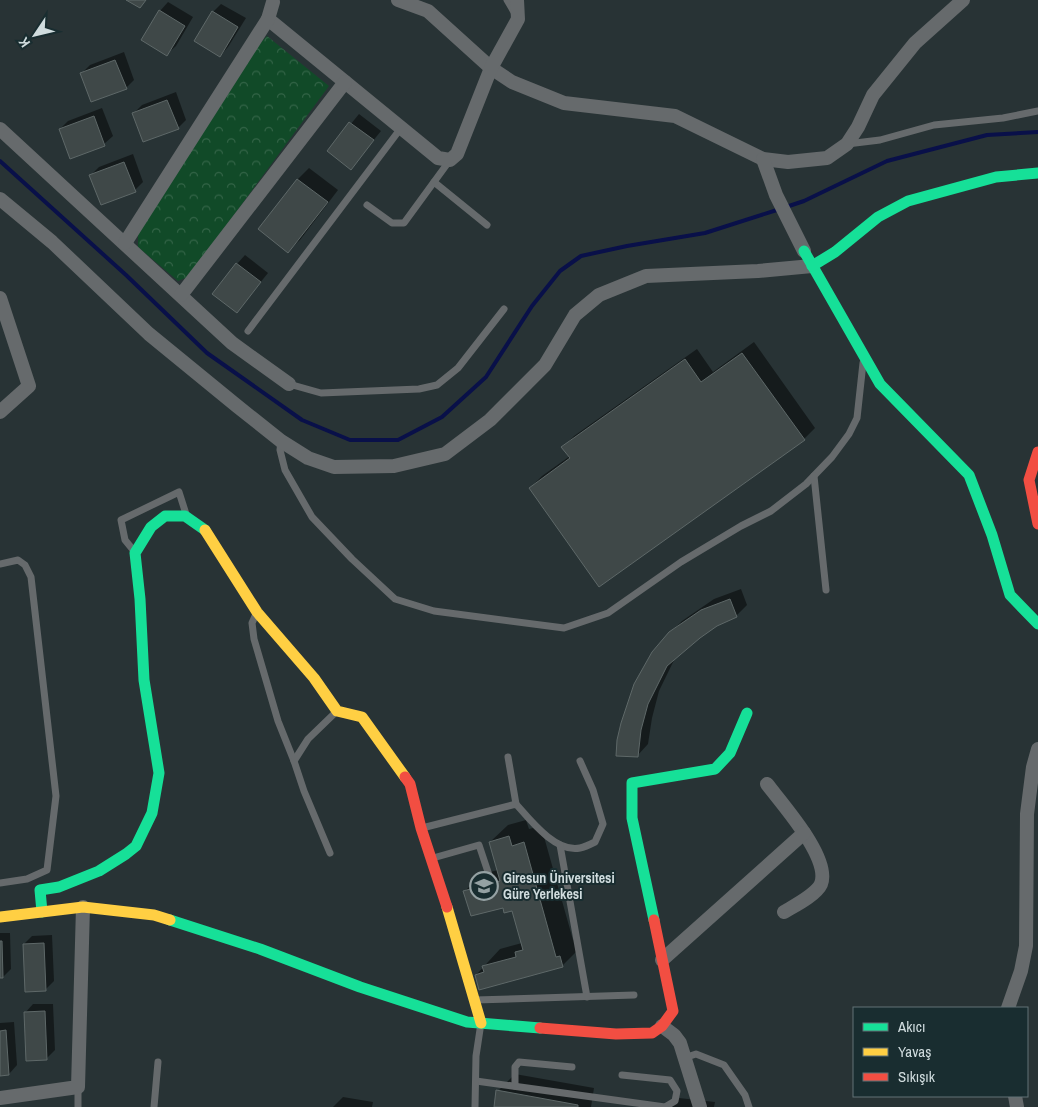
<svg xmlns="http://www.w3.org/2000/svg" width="1038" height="1107" font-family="'Archivo Narrow',sans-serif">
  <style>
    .park { fill: url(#park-crowns) }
    .shadow { fill: #0007 }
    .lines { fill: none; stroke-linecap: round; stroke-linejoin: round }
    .stream { stroke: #091049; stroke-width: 4 }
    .building { fill: #3f4848; stroke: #5e6868 }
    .lane { stroke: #666a6c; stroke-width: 7 }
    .street { stroke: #666a6c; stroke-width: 14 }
    .fast { stroke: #16e098; stroke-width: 11 }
    .slow { stroke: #ffcf43; stroke-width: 11 }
    .jam { stroke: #f24e42; stroke-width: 11 }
    .labels { text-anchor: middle; stroke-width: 4; stroke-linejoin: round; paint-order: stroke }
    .poi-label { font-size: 14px; font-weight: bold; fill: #d0dcde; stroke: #192d30; text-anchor: start }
  </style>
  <defs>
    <pattern id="park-crowns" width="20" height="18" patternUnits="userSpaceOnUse" patternTransform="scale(1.25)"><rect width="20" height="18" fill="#114a28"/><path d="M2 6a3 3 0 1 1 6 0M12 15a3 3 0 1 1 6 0" fill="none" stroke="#336447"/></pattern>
  </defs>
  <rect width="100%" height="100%" fill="#283335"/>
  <polygon class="park" points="267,36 329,86 188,277 178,281 138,247 138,234 257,46"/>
  <g class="shadow">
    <polygon points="168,2 193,17 176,46 167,54 143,40 160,11"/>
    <polygon points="221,4 246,18 228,47 220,56 213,12"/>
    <polygon points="124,52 134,80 126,88 82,73 90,65"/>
    <polygon points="176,92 186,120 178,128 134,113 142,105"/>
    <polygon points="102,108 113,136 104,144 60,129 68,121"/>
    <polygon points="359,114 381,131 351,168 329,151"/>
    <polygon points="133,154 143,182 135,190 91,175 99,167"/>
    <polygon points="309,168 338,190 300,240 288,251 260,229 298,179"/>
    <polygon points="245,255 268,273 237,311 237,264"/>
    <polygon points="754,342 815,428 804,439 530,488 542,476 570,456 563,447 574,436 697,349 713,372"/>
    <polygon points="741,589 747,605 736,616 717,625 699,637 676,656 659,691 652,718 648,744 637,756 617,755 670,633 682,621 714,599"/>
    <polygon points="526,820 529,829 541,826 573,940 576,939 579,949 562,966 476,975 500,949 522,943 513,910 465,891 482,874 498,870 490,842 508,825"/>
    <polygon points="0,933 10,933 11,969 3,977 0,977"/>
    <polygon points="52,935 54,981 45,990 24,944 32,936"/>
    <polygon points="33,1004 53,1004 55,1050 46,1059 25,1013"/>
    <polygon points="14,1022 17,1065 9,1074 0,1074 0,1023"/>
    <polygon points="515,1074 594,1088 591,1107 495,1107 498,1091"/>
    <polygon points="343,1097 373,1102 372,1107 333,1107"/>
    <polygon points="679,1098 715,1102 714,1107 671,1107"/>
  </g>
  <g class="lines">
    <g class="stream">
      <polyline points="0,161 126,275 207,353 302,420 350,440 398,440 442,417 486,377 532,306 560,271 581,256 627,246 705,233 780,209"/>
      <polyline points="786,207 804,201 887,161 987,135 1038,132"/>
    </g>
  </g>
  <g class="building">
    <polygon points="126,0 146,0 140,8"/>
    <polygon points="159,10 185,26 167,56 141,40"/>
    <polygon points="212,11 238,27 220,57 194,41"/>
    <polygon points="115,60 127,89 91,102 80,73"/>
    <polygon points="167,100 179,129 143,142 132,113"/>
    <polygon points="94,116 105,146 70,159 59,129"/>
    <polygon points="349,122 374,140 351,170 327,151"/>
    <polygon points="124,162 136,192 101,205 89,175"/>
    <polygon points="297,179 328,202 288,253 258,229"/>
    <polygon points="236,263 261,282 237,313 212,294"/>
    <polygon points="742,353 805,440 599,587 529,488 570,458 561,447 685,359 701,382"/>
    <polygon points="730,599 737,617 717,626 700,638 667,666 648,704 641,730 638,757 616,756 617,740 621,723 634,684 652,652 669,632 701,610"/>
    <polygon points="509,836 512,846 524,842 556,957 560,956 563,967 479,990 475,975 484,972 482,966 516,957 515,952 523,950 512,911 504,913 503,908 471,916 463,891 500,881 489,842"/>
    <polygon points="0,941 2,941 3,978 0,978"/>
    <polygon points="44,943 46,991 25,992 23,944"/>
    <polygon points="45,1011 47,1060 26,1061 24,1012"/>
    <polygon points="6,1030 9,1075 0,1076 0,1031"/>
    <polygon points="496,1090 578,1105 578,1107 494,1107"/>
  </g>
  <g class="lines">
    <g class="lane">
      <polyline points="507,0 514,12"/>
      <polyline points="847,144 880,140 934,125 1003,118 1038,111"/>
      <polyline points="434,182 487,225"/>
      <polyline points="367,205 392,223 404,223 450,160"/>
      <polyline points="248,331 401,128"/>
      <polyline points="289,384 321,393 419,389 437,385 458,368 504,309"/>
      <polyline points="281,441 280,450 285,470 312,517 352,559 395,599 434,611 564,628 608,613 681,562 741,526 771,511 806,484 832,457 849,434 857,418 863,363"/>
      <polyline points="814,476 826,590"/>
      <polyline points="134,551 125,540 121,520 179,492 186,514"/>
      <polyline points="0,564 18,560 25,565 31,577 56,796 47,870 27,879 0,883"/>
      <polyline points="256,614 252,623 254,639 278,721 294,761"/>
      <polyline points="508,757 516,804"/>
      <path d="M422,828L516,804C531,821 556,853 580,848C585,847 591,844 595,842L603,824L593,790L580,761"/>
      <polyline points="560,845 587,997"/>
      <polyline points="330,853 304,791 294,761 308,739 337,711"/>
      <polyline points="433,858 479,845 489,875"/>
      <polyline points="475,1000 634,995"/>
      <polyline points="684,1058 696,1054 724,1065 745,1095 749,1107"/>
      <polyline points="476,1081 665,1107 675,1101 677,1091 670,1080 622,1075"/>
      <polyline points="515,1086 515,1067 519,1062 572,1067"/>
      <polyline points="78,1107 78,1087"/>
      <polyline points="154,1107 158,1062"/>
      <polyline points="475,1107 476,1056 481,1023"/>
    </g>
    <g class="street">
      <polyline points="398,0 428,11 491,68 512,82 564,103 675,116 763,159 788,162 827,158 847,144 858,127 873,95 915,43 963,0"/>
      <polyline points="268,19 438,158 450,160 457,154 491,68 518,19 517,0"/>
      <polyline points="0,129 232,343 289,384"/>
      <polyline points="763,159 776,195 804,251"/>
      <polyline points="0,199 52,242 149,334 237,406 281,441 308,458 334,467 394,466 445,454 490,420 545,365 575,315 599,295 646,276 758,271 812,266"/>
      <polyline points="125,243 268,19 273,2"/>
      <polyline points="181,295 345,82"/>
      <polyline points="0,298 29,386 0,412"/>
      <path d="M767,784C782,804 831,858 821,884C816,895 794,906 784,912"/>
      <polyline points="662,960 804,833"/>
      <polyline points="1008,1008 1021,971 1026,946 1027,814 1033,767 1038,749"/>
      <polyline points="662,1026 674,1035 680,1043 700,1107"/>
      <polyline points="1015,1096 1017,1107"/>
      <polyline points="0,1098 78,1087 83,907"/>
    </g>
    <g class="fast">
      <polyline points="804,251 880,384 969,475 992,535 1010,595 1038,624"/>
      <polyline points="812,266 835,252 878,217 908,201 996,177 1038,173"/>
      <polyline points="42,912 40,890 59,887 99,871 126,854 136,846 152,813 159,773 144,680 140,599 135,553 151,527 165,516 185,516 205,530"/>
      <polyline points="170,920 260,949 360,987 467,1022 540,1028"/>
      <polyline points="654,920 632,818 632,783 715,769 730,753 747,713"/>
    </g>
    <g class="slow">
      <polyline points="205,530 257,612 314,678 337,711 362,717 405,777"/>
      <polyline points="447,907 481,1023"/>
      <polyline points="0,917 83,907 154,915 170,920"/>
    </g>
    <g class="jam">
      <polyline points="1038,452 1029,480 1038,524"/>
      <polyline points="405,777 410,784 421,828 447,907"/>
      <polyline points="540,1028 616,1034 652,1033 662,1026 673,1011 654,920"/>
    </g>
  </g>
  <defs>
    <symbol id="university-ring" viewBox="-11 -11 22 22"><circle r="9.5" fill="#192d30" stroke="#95a1a3" stroke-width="1.5"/><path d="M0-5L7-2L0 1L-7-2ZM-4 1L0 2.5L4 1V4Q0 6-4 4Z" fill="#95a1a3"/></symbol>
  </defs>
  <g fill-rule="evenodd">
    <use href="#university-ring" x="468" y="870" width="32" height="32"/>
  </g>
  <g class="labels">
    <g class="poi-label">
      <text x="503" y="883">Giresun Üniversitesi<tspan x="503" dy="16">Güre Yerlekesi</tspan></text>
    </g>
  </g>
  <rect x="853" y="1007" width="175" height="90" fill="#192d30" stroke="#627376"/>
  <rect x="863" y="1023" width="25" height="8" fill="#16e098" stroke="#627376"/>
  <text x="898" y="1032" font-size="15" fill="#d0dcde">Akıcı</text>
  <rect x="863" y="1048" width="25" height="8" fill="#ffcf43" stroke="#627376"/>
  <text x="898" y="1057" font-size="15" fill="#d0dcde">Yavaş</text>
  <rect x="863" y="1073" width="25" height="8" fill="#f24e42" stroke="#627376"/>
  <text x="898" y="1082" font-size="15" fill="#d0dcde">Sıkışık</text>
  <g transform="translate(35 35) rotate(235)" stroke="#192d30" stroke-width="4" paint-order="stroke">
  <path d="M0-4L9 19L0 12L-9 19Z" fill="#d0dcde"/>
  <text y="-8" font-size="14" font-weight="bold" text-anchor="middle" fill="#d0dcde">K</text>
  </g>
</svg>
